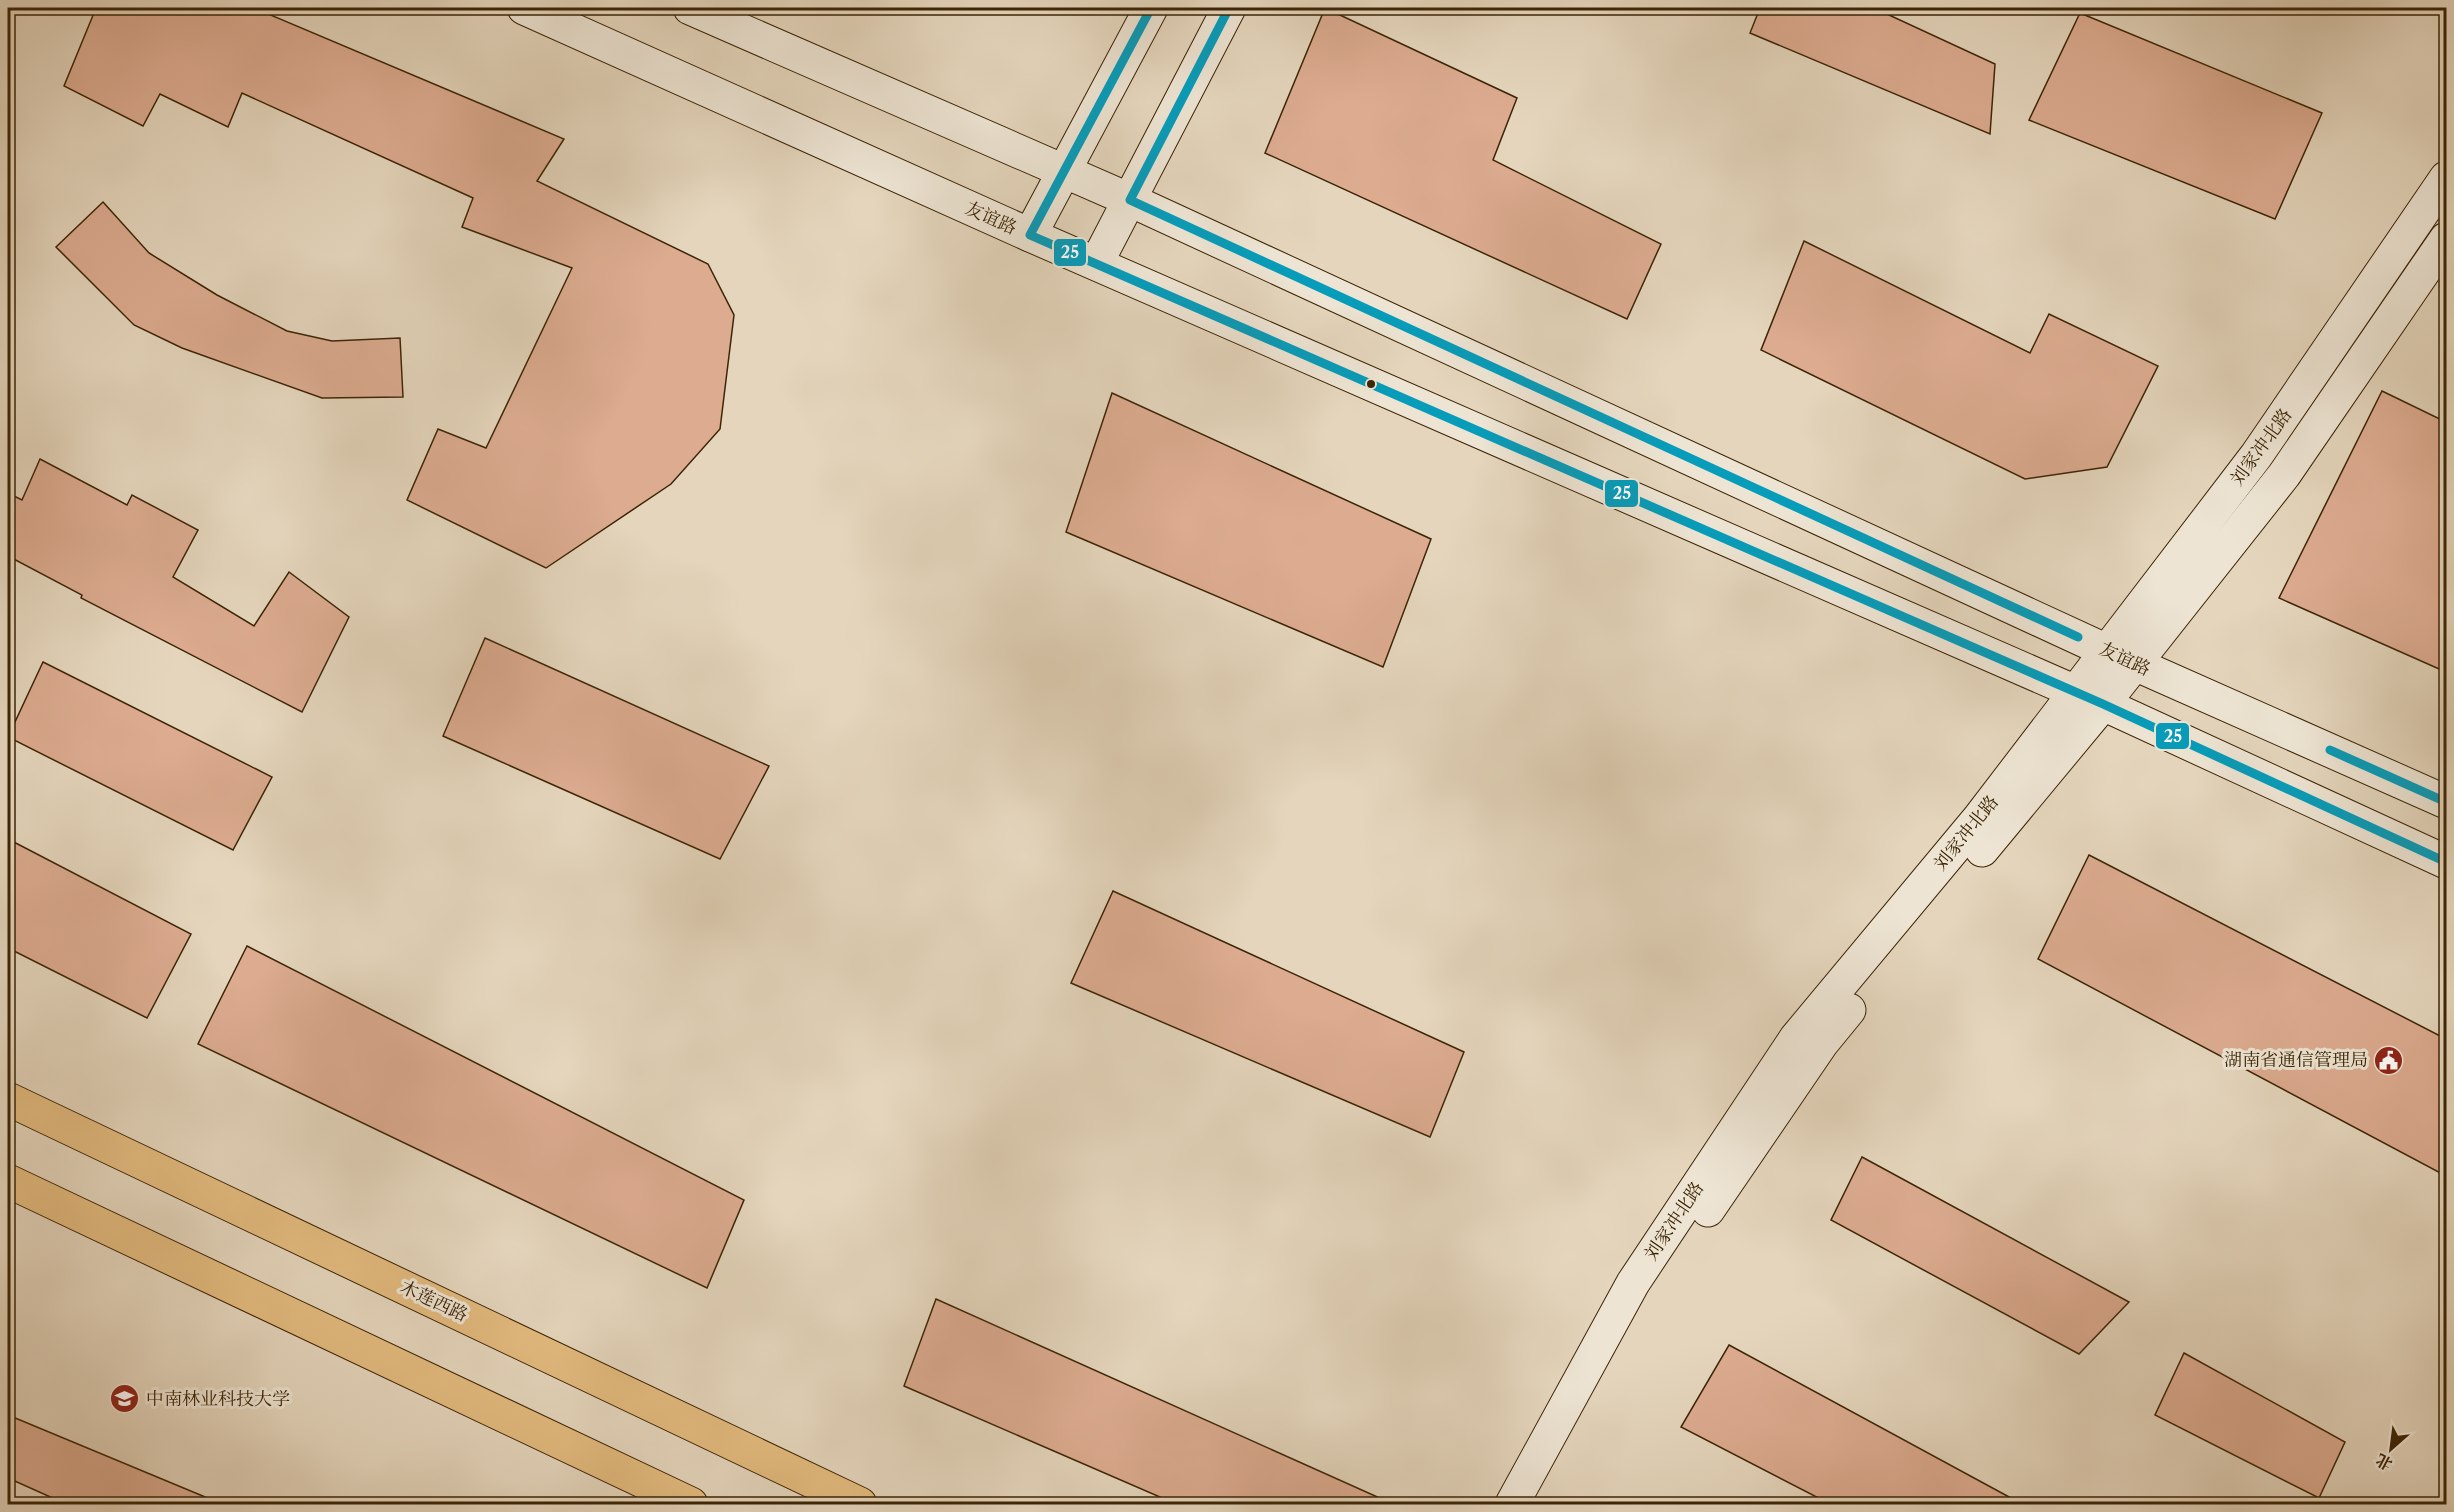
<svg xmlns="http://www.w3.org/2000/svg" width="2454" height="1512" font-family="'Libre Caslon Text','Noto Serif SC',serif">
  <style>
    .building { fill: #dcab90; stroke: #3c2505; stroke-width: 1.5 }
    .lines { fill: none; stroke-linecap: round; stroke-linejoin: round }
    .secondary-casing { stroke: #3c2505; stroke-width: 35 }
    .primary-casing { stroke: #3c2505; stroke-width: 35 }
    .secondary { stroke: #ede4d3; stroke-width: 33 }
    .primary { stroke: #e2ba7e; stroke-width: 33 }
    .bus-1-casing { stroke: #ede4d3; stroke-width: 14 }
    .bus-1 { stroke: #069cba; stroke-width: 9 }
    .bus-dot { fill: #3c2505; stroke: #ede4d3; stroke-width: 2 }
    .labels { text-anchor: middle; stroke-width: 6; stroke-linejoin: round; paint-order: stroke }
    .street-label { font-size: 18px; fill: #3c2505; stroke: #ede4d3 }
    .poi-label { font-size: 18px; fill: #3c2505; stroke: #ede4d3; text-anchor: end }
    .line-badge { stroke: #ede4d3; stroke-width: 2 }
    .badge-label { font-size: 16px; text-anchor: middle; font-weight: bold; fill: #fff }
  </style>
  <rect width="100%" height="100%" fill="#e4d5bc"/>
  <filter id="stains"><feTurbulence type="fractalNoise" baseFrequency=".00333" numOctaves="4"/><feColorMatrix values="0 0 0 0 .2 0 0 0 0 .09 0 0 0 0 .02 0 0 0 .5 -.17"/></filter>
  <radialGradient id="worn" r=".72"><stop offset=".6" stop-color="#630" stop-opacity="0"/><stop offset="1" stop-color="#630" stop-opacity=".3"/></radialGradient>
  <g class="building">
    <polygon points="96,8 254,8 564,139 537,181 708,264 734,315 720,429 671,484 546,568 407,500 438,429 486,448 572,268 462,227 473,198 242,93 228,127 160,94 143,126 64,86"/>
    <polygon points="1325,8 1517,98 1493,160 1661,244 1627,319 1265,153"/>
    <polygon points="1760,8 1874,8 1995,64 1990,134 1750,33"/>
    <polygon points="2080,13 2322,113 2275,219 2029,120"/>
    <polygon points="103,202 149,253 217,295 287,331 332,341 400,338 403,397 322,398 182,348 134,325 56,247"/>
    <polygon points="1804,241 2030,353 2049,314 2158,366 2107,467 2025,479 1761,350"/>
    <polygon points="2382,391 2446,422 2446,672 2279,598"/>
    <polygon points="1112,393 1431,539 1383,667 1066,532"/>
    <polygon points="40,459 127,505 132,495 198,530 173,577 254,626 289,572 349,617 302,712 81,598 82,595 8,556 8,493 22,500"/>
    <polygon points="485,638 769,766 720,859 443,736"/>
    <polygon points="43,662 272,777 233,850 8,737"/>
    <polygon points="8,839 191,934 147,1018 8,948"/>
    <polygon points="2089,855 2446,1039 2446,1176 2038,959"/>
    <polygon points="1113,891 1464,1052 1430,1137 1071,983"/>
    <polygon points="247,946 744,1200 707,1288 198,1044"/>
    <polygon points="1862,1157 2129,1302 2079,1354 1831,1220"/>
    <polygon points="936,1299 1393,1504 1176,1504 904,1386"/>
    <polygon points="1729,1345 2022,1504 1830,1504 1681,1427"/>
    <polygon points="2184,1353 2345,1442 2319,1498 2155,1415"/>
    <polygon points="8,1415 222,1504 66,1504 8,1478"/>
  </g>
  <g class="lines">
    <defs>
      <g id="secondary">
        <polyline points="524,8 1030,235 2103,704 2446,862"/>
        <polyline points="690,8 1130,200 2135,664 2446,802"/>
        <polyline points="1030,235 1151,8"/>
        <polyline points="1097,262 1229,8"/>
        <polyline points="1982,850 2103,704 2284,475 2446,239"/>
        <polyline points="1708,1210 1822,1043 1849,1010"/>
        <polyline points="1512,1504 1633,1283 1796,1038 1980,817 2256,456 2446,178"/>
      </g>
      <g id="primary">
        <polyline points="8,1099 860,1504"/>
        <polyline points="8,1181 691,1504"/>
      </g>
    </defs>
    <use href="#secondary" class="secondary-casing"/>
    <use href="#primary" class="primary-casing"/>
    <use href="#secondary" class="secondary"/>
    <use href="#primary" class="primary"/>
    <defs>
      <g id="bus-1">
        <polyline points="1151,8 1030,235 2103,704 2446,862"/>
        <polyline points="1229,8 1130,200 2078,637"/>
        <polyline points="2330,750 2446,802"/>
      </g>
    </defs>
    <use href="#bus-1" class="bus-1-casing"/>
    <use href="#bus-1" class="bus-1"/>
  </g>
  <defs>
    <symbol id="civic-disc" viewBox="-11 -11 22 22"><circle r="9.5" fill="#8f2418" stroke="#ede4d3"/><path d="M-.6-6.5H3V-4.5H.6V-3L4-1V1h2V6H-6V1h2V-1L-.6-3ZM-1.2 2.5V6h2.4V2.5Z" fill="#fff"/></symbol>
    <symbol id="university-disc" viewBox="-11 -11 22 22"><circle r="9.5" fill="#8f2418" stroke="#ede4d3"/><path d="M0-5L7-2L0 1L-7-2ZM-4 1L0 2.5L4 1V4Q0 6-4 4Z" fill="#fff"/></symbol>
  </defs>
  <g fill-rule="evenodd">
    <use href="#civic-disc" x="2372" y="1044" width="33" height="33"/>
    <use href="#university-disc" x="108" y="1382" width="33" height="33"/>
  </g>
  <circle class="bus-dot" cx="1371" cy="384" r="5"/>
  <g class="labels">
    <g class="street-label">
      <text transform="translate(991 218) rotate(24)" y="6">友谊路</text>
      <text transform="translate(2261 447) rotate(-54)" y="6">刘家冲北路</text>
      <text transform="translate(2125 659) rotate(25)" y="6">友谊路</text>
      <text transform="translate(1966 833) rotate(-51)" y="6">刘家冲北路</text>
      <text transform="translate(1674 1221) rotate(-56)" y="6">刘家冲北路</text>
      <text transform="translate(434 1301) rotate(25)" y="6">木莲西路</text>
    </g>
    <g class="poi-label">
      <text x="2368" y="1066">湖南省通信管理局</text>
      <text x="146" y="1405" text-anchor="start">中南林业科技大学</text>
    </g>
  </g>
  <g class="line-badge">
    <rect x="1053" y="238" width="34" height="29" rx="6" fill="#069cba"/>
    <rect x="1604" y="479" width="35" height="29" rx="6" fill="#069cba"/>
    <rect x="2155" y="722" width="35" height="28" rx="6" fill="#069cba"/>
  </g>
  <g class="badge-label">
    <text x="1070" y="258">25</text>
    <text x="1622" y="499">25</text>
    <text x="2173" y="742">25</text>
  </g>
  <rect width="2454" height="1512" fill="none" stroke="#e4d5bc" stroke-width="30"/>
  <rect x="9" y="9" width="2436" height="1494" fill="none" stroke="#3c2505" stroke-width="3"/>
  <rect x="15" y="15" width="2424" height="1482" fill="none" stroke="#3c2505" stroke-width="1.5"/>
  <g transform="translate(2391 1449) rotate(208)" stroke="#ede4d3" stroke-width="4.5" paint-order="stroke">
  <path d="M0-4.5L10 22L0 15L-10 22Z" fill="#3c2505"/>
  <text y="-9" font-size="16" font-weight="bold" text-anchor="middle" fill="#3c2505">北</text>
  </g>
  <rect width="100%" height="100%" filter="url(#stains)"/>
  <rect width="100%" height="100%" fill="url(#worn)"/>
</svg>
